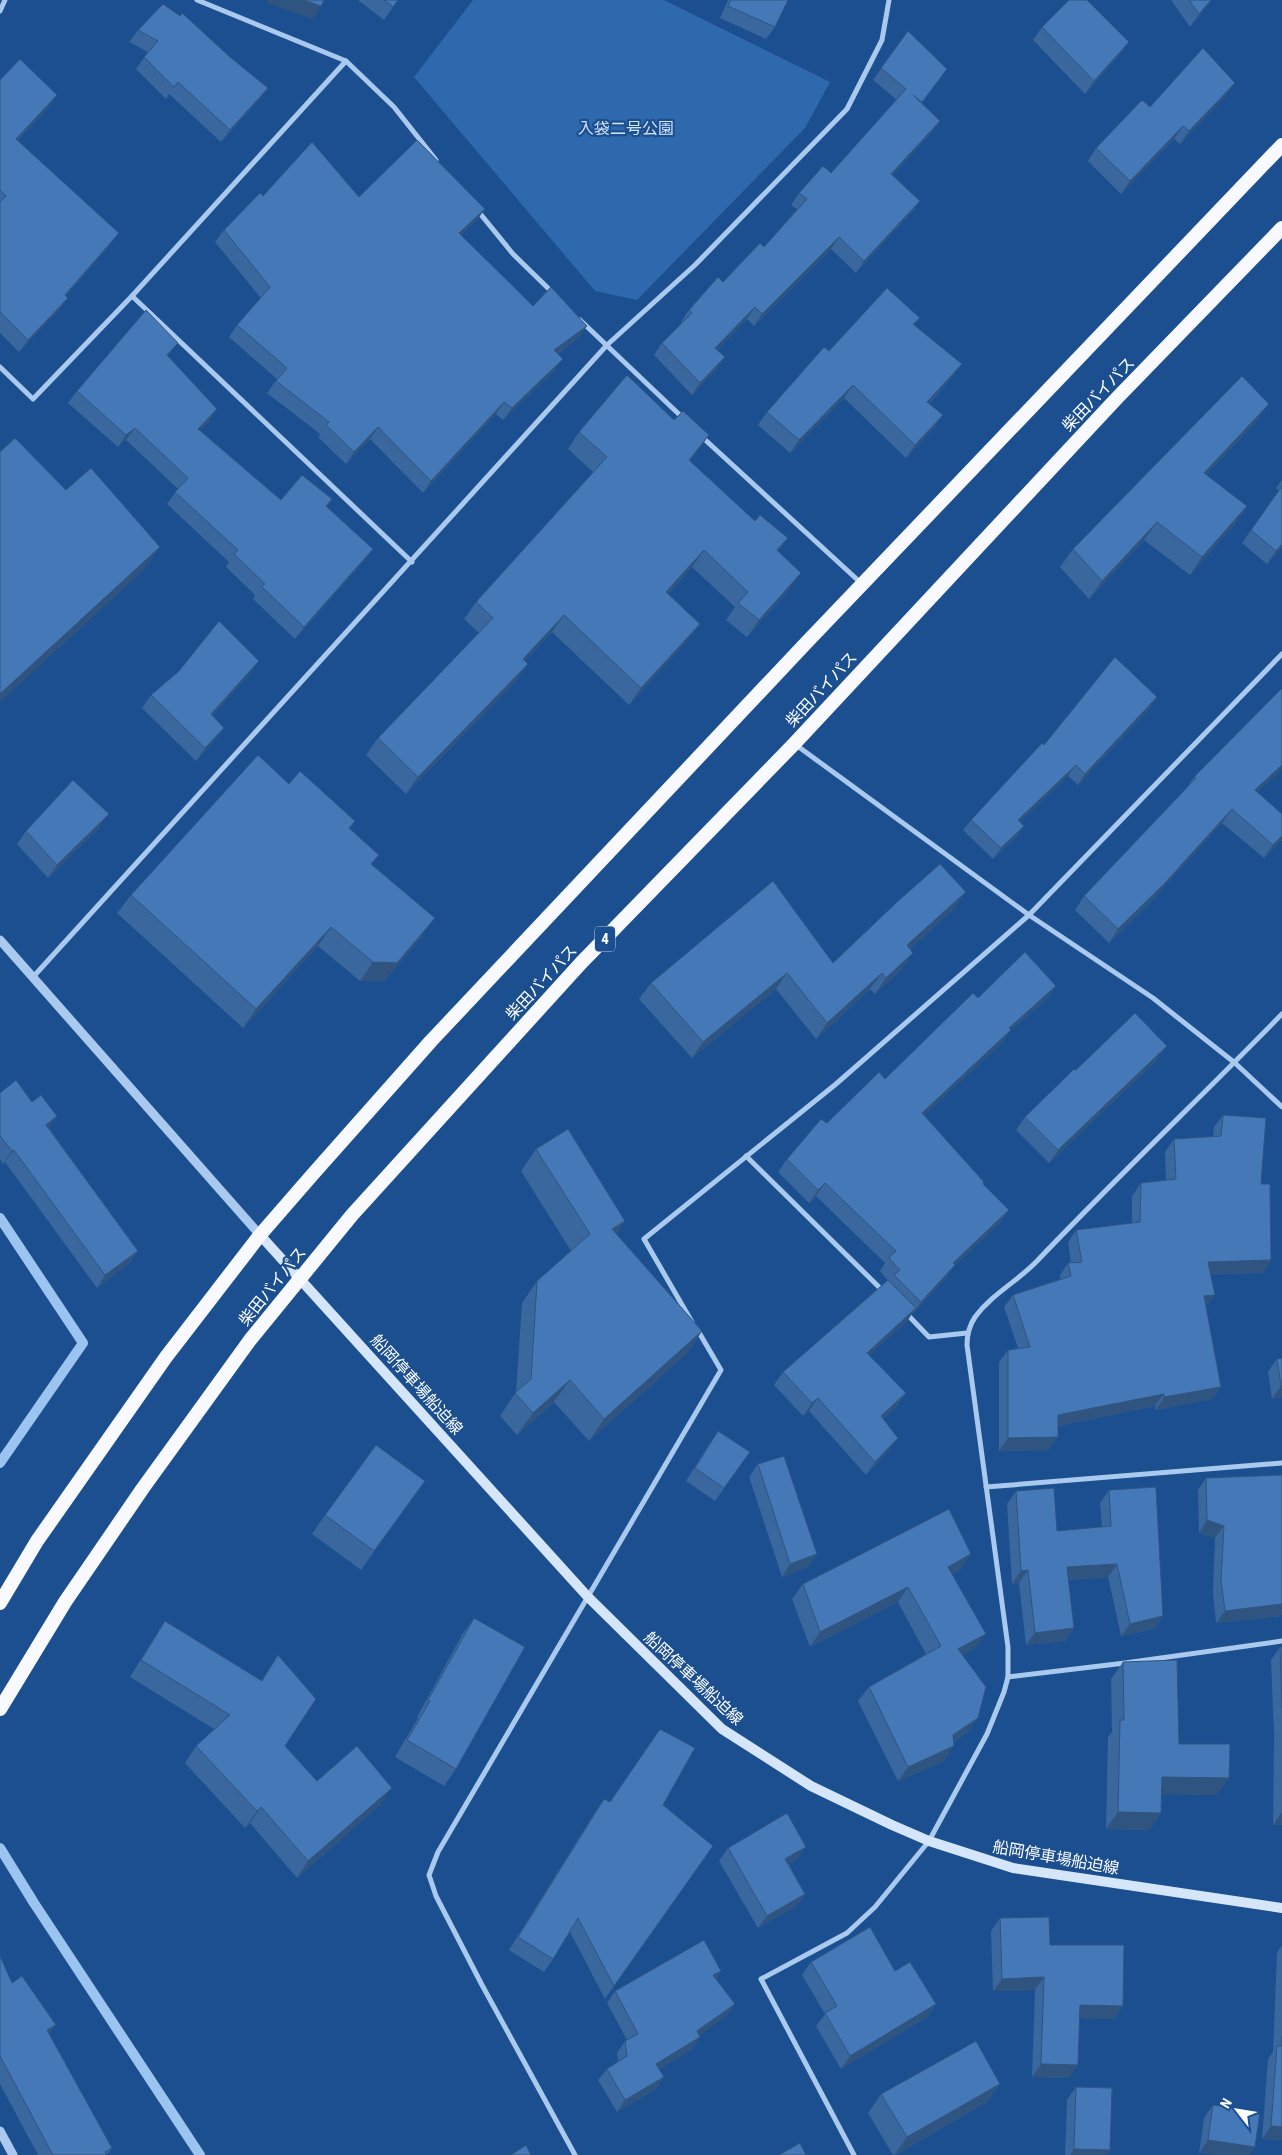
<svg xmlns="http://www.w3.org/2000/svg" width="1282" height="2155" font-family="'Roboto Condensed','Noto Sans JP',sans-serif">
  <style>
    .green { fill: #2e69ad }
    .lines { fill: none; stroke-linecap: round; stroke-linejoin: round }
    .stream { stroke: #9cc4f0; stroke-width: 10 }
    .minor { stroke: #a9c9ee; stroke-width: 5 }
    .tertiary { stroke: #a9c9ee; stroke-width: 9 }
    .secondary { stroke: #d6e6fa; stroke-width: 10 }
    .trunk { stroke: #f8faff; stroke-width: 14 }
    .wall { fill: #3a679d }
    .shaded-wall { fill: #305480 }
    .building { fill: #4478b7; stroke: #305480 }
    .labels { text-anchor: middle; stroke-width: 4.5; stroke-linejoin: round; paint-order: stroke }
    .shield { fill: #1b4f8f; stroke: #bbcadd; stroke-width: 1 }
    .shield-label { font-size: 15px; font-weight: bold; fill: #fff }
    .park-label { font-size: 16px; fill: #cfe3fa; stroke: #1b4f8f }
    .street-label { font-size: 16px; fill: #fff; stroke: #1b4f8f }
  </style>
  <rect width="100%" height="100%" fill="#1b4f8f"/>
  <polygon class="green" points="473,0 664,0 830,82 805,128 637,300 595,291 414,77"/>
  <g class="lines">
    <g class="stream">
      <polyline points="0,1218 83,1343 0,1463"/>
      <polyline points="0,1848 34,1903 200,2155"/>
    </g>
    <g class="minor">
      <polyline points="197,0 346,61 394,107 436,160"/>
      <polyline points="0,11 5,0"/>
      <polyline points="478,211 513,254 553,293"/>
      <polyline points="132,296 412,562"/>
      <polyline points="580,320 684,419"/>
      <polyline points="0,367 33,399 132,296 346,61"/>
      <polyline points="701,436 862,584"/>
      <polyline points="796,745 1029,915 1153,998 1235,1063 1282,1107"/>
      <polyline points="34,976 607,345 695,265 847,109 882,40 889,0"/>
      <polyline points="746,1156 884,1292"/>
      <polyline points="905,1312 929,1337 967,1333"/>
      <polyline points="692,1322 644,1239 836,1084 1029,915 1282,654"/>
      <polyline points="986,1487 1282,1463"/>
      <polyline points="1008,1677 1125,1663 1282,1641"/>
      <polyline points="575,2155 482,1985 436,1896 429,1875 438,1852 721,1370 697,1329"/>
      <path d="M854,2155L761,1979L847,1933L875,1907L929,1841L987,1734L1004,1692L1008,1677V1647L967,1345C967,1334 969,1326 975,1317C992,1294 1018,1281 1037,1261C1117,1177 1201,1097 1282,1014"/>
    </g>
    <g class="tertiary">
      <polyline points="0,940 260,1235"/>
      <polyline points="0,2131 13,2155"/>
    </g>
    <polyline class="secondary" points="260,1235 588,1597 722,1729 811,1786 892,1825 929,1841 1013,1868 1282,1908"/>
    <g class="trunk">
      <polyline points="0,1603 37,1541 166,1357 260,1235 313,1174 431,1041 806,643 1282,145"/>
      <polyline points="0,1709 65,1602 143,1488 250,1340 352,1215 581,963 794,744 1117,398 1282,228"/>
    </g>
  </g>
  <g class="wall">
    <polygon points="358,0 398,0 384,20"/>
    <polygon points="728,0 788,0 775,27 766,39 720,18"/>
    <polygon points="1171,0 1212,0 1190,27"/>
    <polygon points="1042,27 1120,54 1085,94 1033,40"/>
    <polygon points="138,30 230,57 268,88 259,100 221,142 169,94 166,99 136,69 148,52 129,42"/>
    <polygon points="908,31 947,69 922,103 940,121 931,133 893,175 920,201 911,213 856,273 831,249 754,326 747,319 717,350 717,369 692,395 654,355 662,343 682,323 681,322 689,310 764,247 797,209 791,205 799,193 831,173 897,100 873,80"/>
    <polygon points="0,80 57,95 48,108 18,140 110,245 66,296 59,310 19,352 0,333"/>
    <polygon points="1226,96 1180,144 1174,139 1121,194 1088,161 1096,148 1150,107"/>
    <polygon points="263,196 359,197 485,209 476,221 461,235 533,306 587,326 578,338 557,354 554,371 503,420 496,414 423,493 370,439 346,464 318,437 320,434 267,393 277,379 229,337 237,325 261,298 215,242 224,230"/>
    <polygon points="920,318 914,325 953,376 929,404 943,415 934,428 906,458 844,398 790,453 758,425 767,412 829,351"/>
    <polygon points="168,356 209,422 200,430 281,500 332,499 326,507 373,549 364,561 295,639 253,599 255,595 226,567 229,562 167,504 178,489 126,440 118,447 68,403 77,391"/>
    <polygon points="674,420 709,435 690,461 778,551 789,590 747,637 726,620 735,607 692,567 668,594 688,640 629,705 552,632 525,661 528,664 516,681 406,794 366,755 378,738 479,633 464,619 476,602 593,472 568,449 579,432"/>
    <polygon points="1256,422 1206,475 1247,506 1235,524 1190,575 1144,540 1089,599 1060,567 1073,549"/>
    <polygon points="1282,480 1282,547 1267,564 1242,543 1279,491 1276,488"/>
    <polygon points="250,674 212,716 224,728 215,740 196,761 142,708 151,695"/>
    <polygon points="1157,697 1150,708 1078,785 1068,776 1020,822 1024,826 1017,836 993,859 963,830 971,820 1044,745"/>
    <polygon points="1194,777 1257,793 1282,840 1264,858 1222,823 1154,898 1109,943 1075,910 1084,896 1185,790"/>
    <polygon points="289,784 355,821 350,829 372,865 422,937 384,981 360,981 318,946 243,1028 117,913 131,895"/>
    <polygon points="100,827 48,878 17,844 26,831"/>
    <polygon points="955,908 910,949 902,969 875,994 870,989 816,1039 776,989 692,1058 639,999 651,983 833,963"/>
    <polygon points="1056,986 1047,999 1010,1031 1002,1043 924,1115 983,1184 1009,1210 1000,1223 953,1267 946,1278 912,1314 907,1321 869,1355 906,1393 897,1406 883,1419 889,1450 866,1475 809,1411 803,1416 774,1385 783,1372 889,1282 880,1271 885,1263 816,1196 809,1203 778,1172 787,1159 827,1123 885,1079 978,998"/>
    <polygon points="1158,1059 1049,1163 1016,1130 1025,1117 1076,1070"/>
    <polygon points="0,1093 49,1128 138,1251 129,1263 97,1288 5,1162 3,1164 0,1159"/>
    <polygon points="1223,1115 1261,1184 1271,1260 1263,1273 1210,1274 1206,1307 1221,1387 1212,1399 1156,1410 1155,1406 1058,1426 1049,1450 999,1451 999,1362 1008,1350 1018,1348 1004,1307 1013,1295 1060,1279 1060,1275 1068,1263 1071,1262 1068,1242 1076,1230 1132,1223 1132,1196 1141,1183 1166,1180 1165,1152 1174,1139 1213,1137 1214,1127"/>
    <polygon points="536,1149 625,1221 616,1234 702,1331 687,1353 589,1441 554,1402 517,1435 500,1416 516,1392 522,1303 537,1281 571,1251 521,1171"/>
    <polygon points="1282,1358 1282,1397 1272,1399 1268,1372 1277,1359"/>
    <polygon points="718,1431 750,1452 715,1501 686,1481 709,1444"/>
    <polygon points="758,1464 817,1554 808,1567 782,1577 749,1477"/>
    <polygon points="1206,1478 1281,1616 1216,1623 1213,1592 1215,1538 1199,1533 1198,1490"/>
    <polygon points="425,1481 361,1570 312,1534 325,1515"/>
    <polygon points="1109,1490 1163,1616 1154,1629 1121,1636 1108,1577 1068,1580 1074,1628 1065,1641 1026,1645 1019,1583 1012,1584 1007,1504 1016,1491 1057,1531 1102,1527 1100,1503"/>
    <polygon points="961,1569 952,1574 975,1648 963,1655 978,1718 967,1732 954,1742 944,1761 898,1781 858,1701 869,1687 926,1654 898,1602 810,1647 792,1599 803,1584"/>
    <polygon points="474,1618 456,1769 444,1786 395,1757 418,1718 417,1717 462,1635"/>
    <polygon points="165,1621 261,1681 278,1655 285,1746 317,1781 381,1804 297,1878 250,1823 245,1828 185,1763 196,1746 214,1729 130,1677 154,1638"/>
    <polygon points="1280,1647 1282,1647 1282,1825 1273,1825 1274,1735 1271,1660"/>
    <polygon points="1123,1662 1179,1744 1217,1795 1162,1794 1161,1813 1149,1830 1106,1829 1108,1737 1112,1732 1111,1679"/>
    <polygon points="604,1799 610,1802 663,1805 713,1846 605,1999 570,1932 553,1959 544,1972 509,1950 595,1812"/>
    <polygon points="728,1848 797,1859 789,1864 805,1894 796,1906 758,1928 719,1861"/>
    <polygon points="1000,1918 1050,1945 1123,2006 1114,2019 1080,2018 1069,2078 1032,2077 1035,1990 993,1991 991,1931"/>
    <polygon points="1282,1945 1282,2140 1262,2139 1268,2059 1273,2052 1277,1953"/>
    <polygon points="0,1956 12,1983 49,2034 112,2148 107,2155 38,2155 0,2084"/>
    <polygon points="811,1962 895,1971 936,2004 927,2017 841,2069 816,2026 825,2014 802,1975"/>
    <polygon points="721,1971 716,1979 735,2004 726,2016 699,2035 700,2037 692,2049 659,2069 664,2077 656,2089 617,2112 598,2080 607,2069 618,2061 617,2053 625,2041 627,2040 607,2003 615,1991"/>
    <polygon points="1000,2084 987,2102 895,2155 893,2155 868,2113 881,2094"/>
    <polygon points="1076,2087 1110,2150 1106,2155 1065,2155 1067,2100"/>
    <polygon points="1213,2105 1255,2147 1199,2153 1204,2118"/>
  </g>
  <g class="shaded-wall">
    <polygon points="269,0 304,0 321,6 313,19 267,3"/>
    <polygon points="1211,0 1212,0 1190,27 1199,14"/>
    <polygon points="1129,42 1120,54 1085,94 1094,81"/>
    <polygon points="1235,83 1226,96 1180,144 1189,131"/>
    <polygon points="268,88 259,100 221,142 230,130"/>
    <polygon points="57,95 48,108 7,151 16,139"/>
    <polygon points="940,121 931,133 883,186 891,174"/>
    <polygon points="1183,126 1174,139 1121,194 1130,181"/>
    <polygon points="920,201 911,213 856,273 864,261"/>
    <polygon points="485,209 476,221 451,245 459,233"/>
    <polygon points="119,233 110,245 56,308 65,295"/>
    <polygon points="839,237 831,249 754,326 762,314"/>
    <polygon points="68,298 59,310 19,352 28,340"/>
    <polygon points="755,307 747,319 707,360 715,348"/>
    <polygon points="587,326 578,338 545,362 554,350"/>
    <polygon points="178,343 169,355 158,368 167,355"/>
    <polygon points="725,357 717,369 692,395 700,383"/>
    <polygon points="563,359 554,371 503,420 512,408"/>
    <polygon points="962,364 953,376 918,415 927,402"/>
    <polygon points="853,385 844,398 790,453 799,440"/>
    <polygon points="504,402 496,414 423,493 431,481"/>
    <polygon points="1269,404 1256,422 1191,491 1204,473"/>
    <polygon points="217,409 209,422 189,441 198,429"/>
    <polygon points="943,415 934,428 906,458 915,445"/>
    <polygon points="378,427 370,439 346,464 354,452"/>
    <polygon points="135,428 126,440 118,447 126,435"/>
    <polygon points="709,435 697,452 677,477 689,460"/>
    <polygon points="1247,506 1235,524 1190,575 1202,557"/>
    <polygon points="1157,522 1144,540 1089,599 1102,581"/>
    <polygon points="788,538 776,555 777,550"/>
    <polygon points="1282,544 1282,547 1267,564 1276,551"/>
    <polygon points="160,547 144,570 0,702 0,694"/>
    <polygon points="373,549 364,561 295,639 304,627"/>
    <polygon points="704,550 692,567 654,609 666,592"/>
    <polygon points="801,573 789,590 747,637 759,620"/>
    <polygon points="564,615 552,632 511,676 523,659"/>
    <polygon points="700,624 688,640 629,705 641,688"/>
    <polygon points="259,661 250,674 202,727 211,714"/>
    <polygon points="528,664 516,681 406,794 418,777"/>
    <polygon points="1157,697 1150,708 1078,785 1085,774"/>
    <polygon points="224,728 215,740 196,761 205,748"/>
    <polygon points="1076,765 1068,776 1011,831 1018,820"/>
    <polygon points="1282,765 1282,770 1245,804 1255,790"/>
    <polygon points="1232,809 1222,823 1154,898 1109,943 1118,929"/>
    <polygon points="109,814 100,827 48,878 57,865"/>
    <polygon points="1024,826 1017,836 993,859 1001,848"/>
    <polygon points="1282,836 1282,840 1264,858 1273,845"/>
    <polygon points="966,892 955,908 896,962 907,945"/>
    <polygon points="435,918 422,937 384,981 360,981 373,962"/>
    <polygon points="331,927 318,946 243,1028 256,1009"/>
    <polygon points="913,953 902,969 875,994 886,978"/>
    <polygon points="787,973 776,989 692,1058 703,1042"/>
    <polygon points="882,973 870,989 816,1039 827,1023"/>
    <polygon points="1056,986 1047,999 1010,1031 1002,1043 913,1126 922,1113 1009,1028"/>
    <polygon points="1167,1046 1158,1059 1049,1163 1058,1150"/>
    <polygon points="57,1116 49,1128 46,1125"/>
    <polygon points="14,1150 5,1162 3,1164 12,1151"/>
    <polygon points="825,1183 816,1196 809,1203 818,1190"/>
    <polygon points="1009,1210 1000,1223 953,1267 946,1278 912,1314 921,1302 953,1263"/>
    <polygon points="625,1221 610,1243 612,1229"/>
    <polygon points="138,1251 129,1263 97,1288 105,1275"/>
    <polygon points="1271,1260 1263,1273 1199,1274 1208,1262"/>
    <polygon points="1215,1295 1206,1307 1204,1296"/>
    <polygon points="916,1308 907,1321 858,1366 867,1353"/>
    <polygon points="702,1331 687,1353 589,1441 604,1419"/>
    <polygon points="570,1380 554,1402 517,1435 533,1413"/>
    <polygon points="1281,1386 1282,1386 1282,1397 1272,1399"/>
    <polygon points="1221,1387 1212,1399 1156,1410 1164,1397"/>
    <polygon points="906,1393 897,1406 872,1429 881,1416"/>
    <polygon points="1164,1394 1155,1406 1049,1428 1058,1415"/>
    <polygon points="818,1398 809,1411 803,1416 812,1403"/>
    <polygon points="1058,1437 1049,1450 999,1451 1008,1438"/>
    <polygon points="898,1438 889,1450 866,1475 875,1462"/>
    <polygon points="1207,1520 1224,1526 1215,1538 1199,1533"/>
    <polygon points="817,1554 808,1567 782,1577 790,1564"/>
    <polygon points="971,1554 961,1569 938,1581 948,1567"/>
    <polygon points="1117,1564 1108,1577 1058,1580 1067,1567"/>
    <polygon points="1028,1570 1019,1583 1012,1584 1021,1571"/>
    <polygon points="908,1587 898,1602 810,1647 820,1632"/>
    <polygon points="1282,1604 1282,1614 1281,1616 1216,1623 1225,1611"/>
    <polygon points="1163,1616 1154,1629 1121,1636 1130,1624"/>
    <polygon points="1074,1628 1065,1641 1026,1645 1035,1633"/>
    <polygon points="986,1634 975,1648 948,1664 958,1649"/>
    <polygon points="978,1718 967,1732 942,1750 953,1735"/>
    <polygon points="954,1746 944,1761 898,1781 908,1767"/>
    <polygon points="1162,1777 1229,1778 1217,1795 1150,1794"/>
    <polygon points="392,1788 381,1804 297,1878 308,1861"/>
    <polygon points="261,1807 250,1823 245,1828 257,1811"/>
    <polygon points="1118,1812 1161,1813 1149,1830 1106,1829"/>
    <polygon points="1282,1812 1282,1825 1273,1825"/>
    <polygon points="806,1847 797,1859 776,1871 785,1859"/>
    <polygon points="805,1894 796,1906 758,1928 767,1916"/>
    <polygon points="721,1971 713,1983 713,1975"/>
    <polygon points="1044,1977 1035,1990 993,1991 1002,1979"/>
    <polygon points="735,2004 726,2016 689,2043 697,2031"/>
    <polygon points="936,2004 927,2017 841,2069 850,2056"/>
    <polygon points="1080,2005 1123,2006 1114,2019 1071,2018"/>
    <polygon points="56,2025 47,2037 47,2030"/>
    <polygon points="700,2037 692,2049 648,2076 656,2064"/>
    <polygon points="1041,2064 1078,2065 1069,2078 1032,2077"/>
    <polygon points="664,2077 656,2089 617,2112 625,2100"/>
    <polygon points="1000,2084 987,2102 894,2155 907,2137"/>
    <polygon points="1271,2126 1282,2127 1282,2140 1262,2139"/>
    <polygon points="1208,2140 1255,2147 1250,2155 1212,2155 1199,2153"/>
    <polygon points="1074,2149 1110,2150 1106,2155 1070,2155"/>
  </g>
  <g class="building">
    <polygon points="303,0 324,0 321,6"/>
    <polygon points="384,0 398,0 393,7"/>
    <polygon points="731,0 788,0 775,27 728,6"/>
    <polygon points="1069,0 1087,0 1129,42 1094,81 1042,27"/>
    <polygon points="1189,0 1211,0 1199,14"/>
    <polygon points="163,4 180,16 182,13 230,57 268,88 230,130 178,82 174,87 144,57 158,41 138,30"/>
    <polygon points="908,31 947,69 922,102 913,95 940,121 891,174 920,201 864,261 839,237 762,314 755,307 715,348 725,357 700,383 662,343 692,313 689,310 718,277 723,282 760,243 764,247 807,199 799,193 823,166 831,173 906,89 881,68"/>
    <polygon points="1203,48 1235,83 1189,131 1183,126 1130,181 1096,148 1142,100 1150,107"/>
    <polygon points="20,59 57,95 16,139 119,233 65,295 68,298 28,340 0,312 0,202 6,196 0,190 0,80"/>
    <polygon points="417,140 485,209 459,233 533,306 551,287 587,326 554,350 563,359 512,408 504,402 431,481 378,427 354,452 326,425 329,422 276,381 287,368 237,325 270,287 224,230 260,193 263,196 312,142 359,197"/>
    <polygon points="887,288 920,318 913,324 962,364 927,402 943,415 915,445 853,385 799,440 767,412 824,347 829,351"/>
    <polygon points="146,310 178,343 167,355 217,409 198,429 281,500 302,475 332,499 326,506 373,549 304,627 261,586 265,584 234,554 238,550 175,492 188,478 135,428 126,435 77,391"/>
    <polygon points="627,375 674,420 683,411 709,435 689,460 755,521 760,515 788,538 777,550 801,573 759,620 738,603 748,592 704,550 666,592 700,624 641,688 564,615 523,659 528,664 418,777 378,738 493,618 476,602 607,457 579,432"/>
    <polygon points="1242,376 1269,404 1204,473 1247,506 1202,557 1157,522 1102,581 1073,549"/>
    <polygon points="15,438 66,490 91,468 160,547 0,694 0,452"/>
    <polygon points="1282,486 1282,544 1276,551 1251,530"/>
    <polygon points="219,621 259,661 211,714 224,728 205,748 151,695 179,671"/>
    <polygon points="1115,657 1157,697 1085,774 1076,765 1018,820 1024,826 1001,848 971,820 1042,743 1044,745"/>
    <polygon points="1282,688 1282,765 1255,790 1282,814 1282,836 1273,845 1232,809 1164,884 1118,929 1084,896 1196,778 1194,777"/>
    <polygon points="258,755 289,784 300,771 355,821 349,828 379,855 371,864 435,918 397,963 373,962 331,927 256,1009 131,895"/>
    <polygon points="73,780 109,814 57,865 26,831"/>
    <polygon points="940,864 966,892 907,945 913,953 886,978 882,973 827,1023 787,973 703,1042 651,983 773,881 833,963 898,901"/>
    <polygon points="1025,952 1056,986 1009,1028 1011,1030 922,1113 984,1182 983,1184 1009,1210 953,1263 955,1265 921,1302 894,1275 900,1270 889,1258 896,1251 825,1183 818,1190 787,1159 821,1119 827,1123 879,1072 885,1079 973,993 978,998"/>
    <polygon points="1135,1013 1167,1046 1058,1150 1025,1117 1074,1069 1076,1070"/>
    <polygon points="16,1080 32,1102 41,1095 57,1116 46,1125 138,1251 105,1275 14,1150 12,1151 0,1136 0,1093"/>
    <polygon points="1223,1115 1266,1118 1261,1184 1270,1184 1271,1260 1208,1262 1215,1295 1204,1296 1221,1387 1164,1397 1164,1394 1058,1415 1058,1437 1008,1438 1008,1350 1030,1347 1013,1295 1071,1276 1068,1263 1082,1262 1076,1230 1140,1222 1141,1183 1176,1179 1174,1139 1221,1136"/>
    <polygon points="568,1129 625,1221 612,1229 702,1331 604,1419 570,1380 533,1413 515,1393 531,1379 537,1281 590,1234 536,1149"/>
    <polygon points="888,1280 916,1308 867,1353 906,1393 881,1416 898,1438 875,1462 818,1398 812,1403 783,1372"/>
    <polygon points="1282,1358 1282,1386 1281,1386 1277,1359"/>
    <polygon points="718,1431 750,1452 724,1488 695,1468"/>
    <polygon points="376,1445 425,1481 374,1551 325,1515"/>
    <polygon points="784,1456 817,1554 790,1564 758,1464"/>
    <polygon points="1282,1475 1282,1604 1225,1611 1221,1580 1224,1526 1207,1520 1206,1478"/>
    <polygon points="1156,1487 1163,1616 1130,1624 1117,1564 1067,1567 1074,1628 1035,1633 1028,1570 1021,1571 1016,1491 1054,1488 1057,1531 1111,1526 1109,1490"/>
    <polygon points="949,1509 971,1554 948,1567 986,1634 958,1649 986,1687 978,1718 953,1735 954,1746 908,1767 869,1687 941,1646 908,1587 820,1632 803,1584"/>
    <polygon points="474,1618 525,1647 456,1769 407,1740 430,1701 428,1700"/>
    <polygon points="165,1621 262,1681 278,1655 316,1699 285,1746 317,1781 357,1746 392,1788 308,1861 261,1807 257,1811 196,1746 230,1715 141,1660"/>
    <polygon points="1280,1647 1282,1647 1282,1708"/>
    <polygon points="1177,1660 1179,1744 1230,1744 1229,1778 1162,1777 1161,1813 1118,1812 1120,1720 1124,1720 1123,1662"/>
    <polygon points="660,1729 695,1748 663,1805 713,1846 614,1986 578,1918 553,1959 518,1937 604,1799 610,1802"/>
    <polygon points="787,1813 806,1847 785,1859 805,1894 767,1916 728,1848"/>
    <polygon points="1049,1917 1050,1945 1124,1945 1123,2006 1080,2005 1078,2065 1041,2064 1044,1977 1002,1979 1000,1918"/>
    <polygon points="870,1927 895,1971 910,1962 936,2004 850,2056 825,2013 837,2006 811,1962"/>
    <polygon points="704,1940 721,1971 713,1975 735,2004 697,2031 700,2037 656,2064 664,2077 625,2100 607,2069 627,2056 625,2041 638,2034 615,1991"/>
    <polygon points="0,1956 12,1983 22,1976 56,2025 47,2030 112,2148 105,2152 107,2155 53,2155 0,2056"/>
    <polygon points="1282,2036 1282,2127 1271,2126 1277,2046 1282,2046"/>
    <polygon points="976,2041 1000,2084 907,2137 881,2094"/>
    <polygon points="1076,2087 1112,2088 1110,2150 1074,2149"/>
    <polygon points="1213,2105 1260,2112 1255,2147 1208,2140"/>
    <polygon points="800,2143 806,2155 779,2155"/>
    <polygon points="526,2145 531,2155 511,2155"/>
  </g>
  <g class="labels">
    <rect class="shield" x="595" y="926.5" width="20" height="25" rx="4"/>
    <g class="shield-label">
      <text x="605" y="944">4</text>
    </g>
    <g class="park-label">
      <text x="626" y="134">入袋二号公園</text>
    </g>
    <g class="street-label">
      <text transform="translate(1098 394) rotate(-46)" y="6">柴田バイパス</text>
      <text transform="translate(821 689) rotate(-47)" y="6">柴田バイパス</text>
      <text transform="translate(541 982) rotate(-47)" y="6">柴田バイパス</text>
      <text transform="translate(272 1286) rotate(-51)" y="6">柴田バイパス</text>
      <text transform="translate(417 1384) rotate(48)" y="6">船岡停車場船迫線</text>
      <text transform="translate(694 1678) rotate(43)" y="6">船岡停車場船迫線</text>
      <text transform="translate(1056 1857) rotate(10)" y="6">船岡停車場船迫線</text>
    </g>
  </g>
  <g transform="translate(1237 2110) rotate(301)" stroke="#1b4f8f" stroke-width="4" paint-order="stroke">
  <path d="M0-4L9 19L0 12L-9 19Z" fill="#ffffff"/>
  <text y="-8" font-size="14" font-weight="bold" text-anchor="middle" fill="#ffffff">N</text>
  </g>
</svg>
